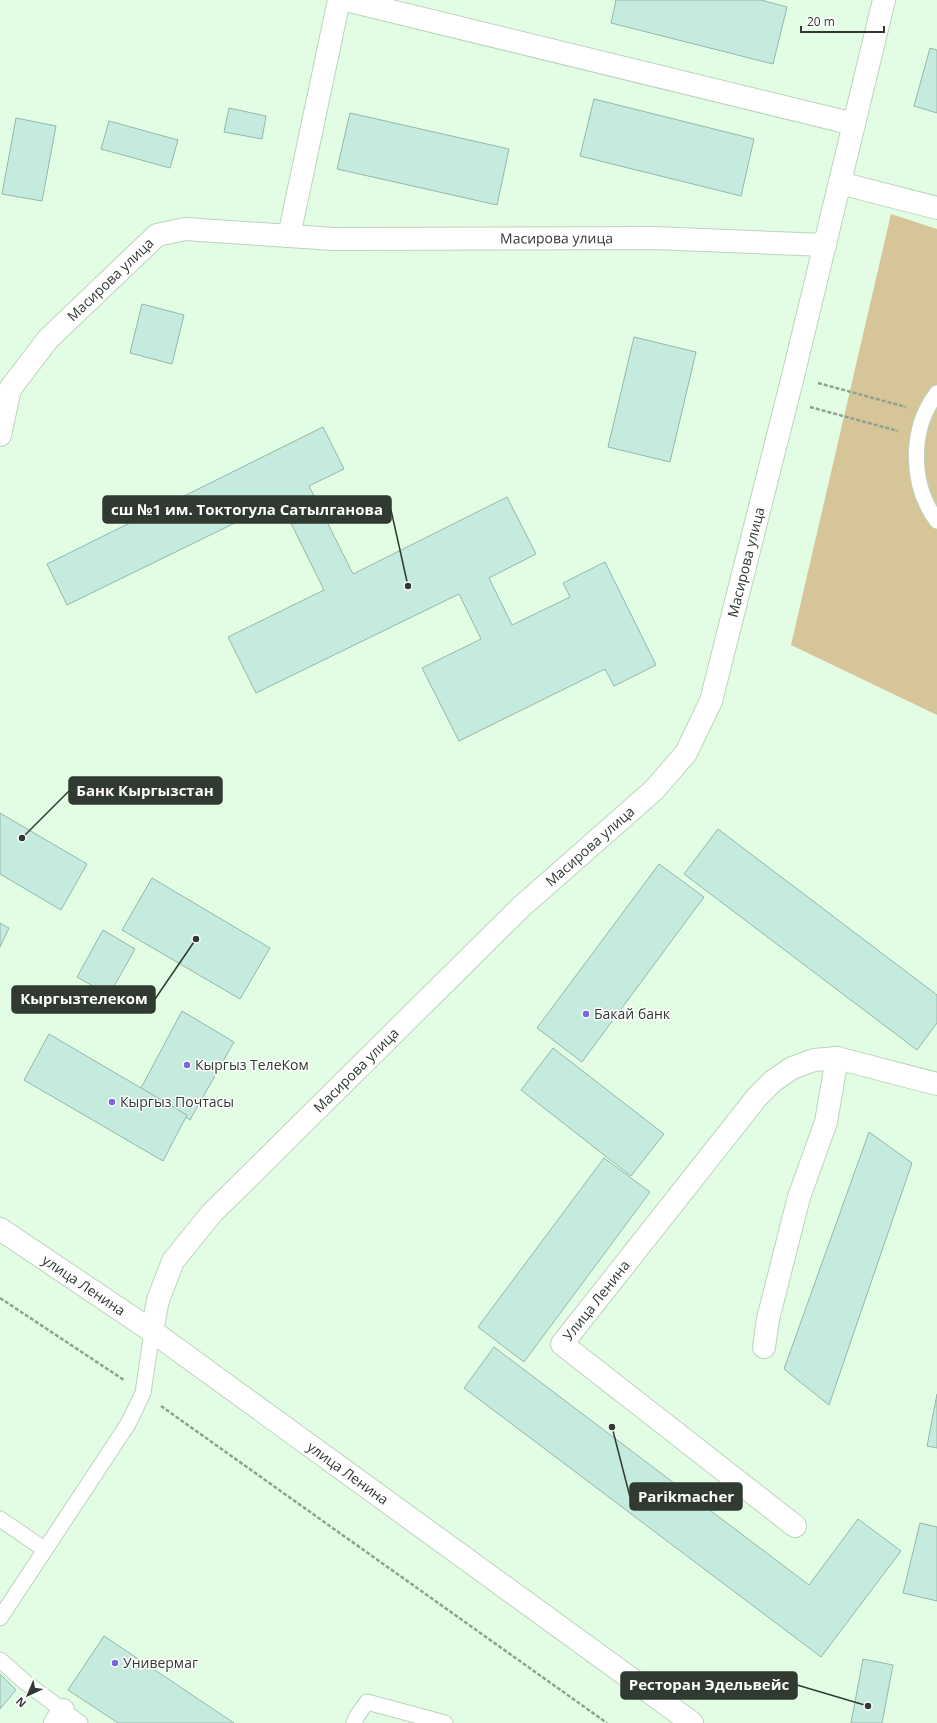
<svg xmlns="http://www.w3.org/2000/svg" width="937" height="1723" font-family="'Open Sans',sans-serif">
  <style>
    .park { fill: #d5c598 }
    .building { fill: #c5eade; stroke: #94b8ac }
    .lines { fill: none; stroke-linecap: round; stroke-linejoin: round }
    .lane-casing { stroke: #bbd4bc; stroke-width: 17 }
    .street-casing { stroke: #bbd4bc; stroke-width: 24 }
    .secondary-casing { stroke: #bbd4bc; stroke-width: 24 }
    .path { stroke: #8fa290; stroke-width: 2.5; stroke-dasharray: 4 2; stroke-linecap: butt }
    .lane { stroke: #fff; stroke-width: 15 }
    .street { stroke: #fff; stroke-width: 22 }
    .secondary { stroke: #fff; stroke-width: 22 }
    .poi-dot { fill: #7769e4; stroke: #fff; stroke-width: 1.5 }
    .labels { text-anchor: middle; stroke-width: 3; stroke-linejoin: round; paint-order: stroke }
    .street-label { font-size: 14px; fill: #303a31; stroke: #fff }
    .poi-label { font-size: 14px; fill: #303a31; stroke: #fff; text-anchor: start }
    .leader { fill: none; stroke: #303a31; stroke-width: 1.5 }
    .callout-dot { fill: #303a31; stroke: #fff; stroke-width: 1.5 }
    .callout { fill: #303a31; stroke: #303a31; stroke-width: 1.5 }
    .callout-label { font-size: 15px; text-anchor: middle; font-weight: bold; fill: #fff }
  </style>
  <rect width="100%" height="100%" fill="#e3fde4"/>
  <polygon class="park" points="891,214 937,229 937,715 791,645"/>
  <g class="building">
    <polygon points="616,0 761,0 787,7 773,64 611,23"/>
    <polygon points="930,48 937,50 937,113 914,106"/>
    <polygon points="594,99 754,139 741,196 580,156"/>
    <polygon points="229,108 266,116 262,139 224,132"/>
    <polygon points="350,113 509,149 497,205 337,169"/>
    <polygon points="16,118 56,126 42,201 2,194"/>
    <polygon points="109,121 178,140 170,168 101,149"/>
    <polygon points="142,304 184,315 172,364 130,353"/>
    <polygon points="634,337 696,352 670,462 608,447"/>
    <polygon points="323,427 344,469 309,486 353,574 507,497 536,554 489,578 512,625 570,597 563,583 605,562 656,665 614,686 605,669 459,741 422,668 481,639 459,594 256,693 228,637 324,590 280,501 67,605 47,564"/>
    <polygon points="0,813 87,864 61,910 0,874"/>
    <polygon points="718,829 937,995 937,1023 917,1050 684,874"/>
    <polygon points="659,864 704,897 582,1062 537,1028"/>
    <polygon points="152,878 270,948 240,999 122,930"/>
    <polygon points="0,923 9,928 0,947"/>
    <polygon points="103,930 135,949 109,995 77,977"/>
    <polygon points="182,1011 234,1042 190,1120 141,1088"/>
    <polygon points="49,1034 187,1115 163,1161 24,1080"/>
    <polygon points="553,1048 664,1134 631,1176 521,1090"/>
    <polygon points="869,1132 912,1163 829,1405 784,1369"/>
    <polygon points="604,1158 650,1192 524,1362 478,1327"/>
    <polygon points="494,1347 809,1585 858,1519 901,1551 821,1657 464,1388"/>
    <polygon points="937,1394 937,1448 927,1446"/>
    <polygon points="920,1523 937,1527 937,1601 903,1593"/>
    <polygon points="104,1636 234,1723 118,1723 68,1690"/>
    <polygon points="863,1659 893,1665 882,1723 851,1723"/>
    <polygon points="0,1674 16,1690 0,1709"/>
  </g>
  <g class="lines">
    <defs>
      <g id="lane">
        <path d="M937,393C909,429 910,485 937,521"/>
        <polyline points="0,1519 44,1549"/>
        <polyline points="0,1618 128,1424 143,1393 152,1331"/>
        <polyline points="0,1660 25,1682 80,1723"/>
        <polyline points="354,1723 357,1716 367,1702 445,1723"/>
      </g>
      <g id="street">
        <polyline points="346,0 854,124"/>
        <polyline points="840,183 937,208"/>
        <polyline points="289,236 339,0"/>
        <path id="s1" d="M0,435L10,389L48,339L157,235L185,229L334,239L654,238L825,245"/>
        <polyline points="764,1347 768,1319 799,1197 826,1122 837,1058"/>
        <path id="s2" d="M795,1526L562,1344L757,1097L773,1081L792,1068L814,1060L837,1058L937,1084"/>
        <polyline points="55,1723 63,1710"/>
      </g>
      <g id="secondary">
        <path id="s3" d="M0,1229L152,1331L692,1723"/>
        <path id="s4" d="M152,1331L158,1300L173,1261L211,1214L521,907L654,790L686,753L711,701L793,376L884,0"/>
      </g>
    </defs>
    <use href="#lane" class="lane-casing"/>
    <use href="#street" class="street-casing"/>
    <use href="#secondary" class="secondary-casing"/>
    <g class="path">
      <polyline points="818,383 906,407"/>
      <polyline points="810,407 898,431"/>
      <polyline points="0,1298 124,1380"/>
      <polyline points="161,1406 607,1723"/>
    </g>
    <use href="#lane" class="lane"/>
    <use href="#street" class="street"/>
    <use href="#secondary" class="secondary"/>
  </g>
  <g class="poi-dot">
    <circle cx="586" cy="1014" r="4"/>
    <circle cx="187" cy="1065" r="4"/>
    <circle cx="112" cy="1102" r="4"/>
    <circle cx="115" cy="1663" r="4"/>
  </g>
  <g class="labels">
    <g class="street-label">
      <text dy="5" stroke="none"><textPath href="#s1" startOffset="661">Масирова улица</textPath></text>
      <text dy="5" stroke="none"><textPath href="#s1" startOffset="196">Масирова улица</textPath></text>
      <text dy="5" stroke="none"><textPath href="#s4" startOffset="997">Масирова улица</textPath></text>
      <text dy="5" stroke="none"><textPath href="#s4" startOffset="662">Масирова улица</textPath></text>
      <text dy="5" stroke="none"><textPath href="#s4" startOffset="338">Масирова улица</textPath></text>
      <text dy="5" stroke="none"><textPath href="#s3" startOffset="101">улица Ленина</textPath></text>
      <text dy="5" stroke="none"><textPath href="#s2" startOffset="351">Улица Ленина</textPath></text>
      <text dy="5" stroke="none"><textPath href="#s3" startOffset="425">улица Ленина</textPath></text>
    </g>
    <g class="poi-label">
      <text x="594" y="1019">Бакай банк</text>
      <text x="195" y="1070">Кыргыз ТелеКом</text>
      <text x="120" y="1107">Кыргыз Почтасы</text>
      <text x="123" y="1668">Универмаг</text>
    </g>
  </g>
  <path class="leader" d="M408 586L391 510M22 838L69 791M196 939L155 999M612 1427L630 1497M868 1706L797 1685"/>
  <g class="callout-dot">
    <circle cx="408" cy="586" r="4"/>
    <circle cx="22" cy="838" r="4"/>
    <circle cx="196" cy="939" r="4"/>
    <circle cx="612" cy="1427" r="4"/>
    <circle cx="868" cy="1706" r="4"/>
  </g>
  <g class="callout">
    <rect x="103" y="496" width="288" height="27" rx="4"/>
    <rect x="69" y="777" width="153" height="27" rx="4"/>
    <rect x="12" y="986" width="143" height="27" rx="4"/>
    <rect x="630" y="1483" width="112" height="27" rx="4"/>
    <rect x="621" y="1672" width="176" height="27" rx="4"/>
  </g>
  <g class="callout-label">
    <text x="247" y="515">сш №1 им. Токтогула Сатылганова</text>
    <text x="145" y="796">Банк Кыргызстан</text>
    <text x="84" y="1004">Кыргызтелеком</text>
    <text x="686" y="1502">Parikmacher</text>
    <text x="709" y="1690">Ресторан Эдельвейс</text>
  </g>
  <g transform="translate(28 1695) rotate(224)" stroke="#ffffff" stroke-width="3" paint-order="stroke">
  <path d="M0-3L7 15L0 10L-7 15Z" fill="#303a31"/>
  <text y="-6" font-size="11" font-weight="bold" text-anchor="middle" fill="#303a31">N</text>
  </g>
  <path d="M801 26v6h83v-6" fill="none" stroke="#303a31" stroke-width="2"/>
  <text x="807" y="26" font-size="12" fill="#303a31" stroke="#ffffff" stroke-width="3" paint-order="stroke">20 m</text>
</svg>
